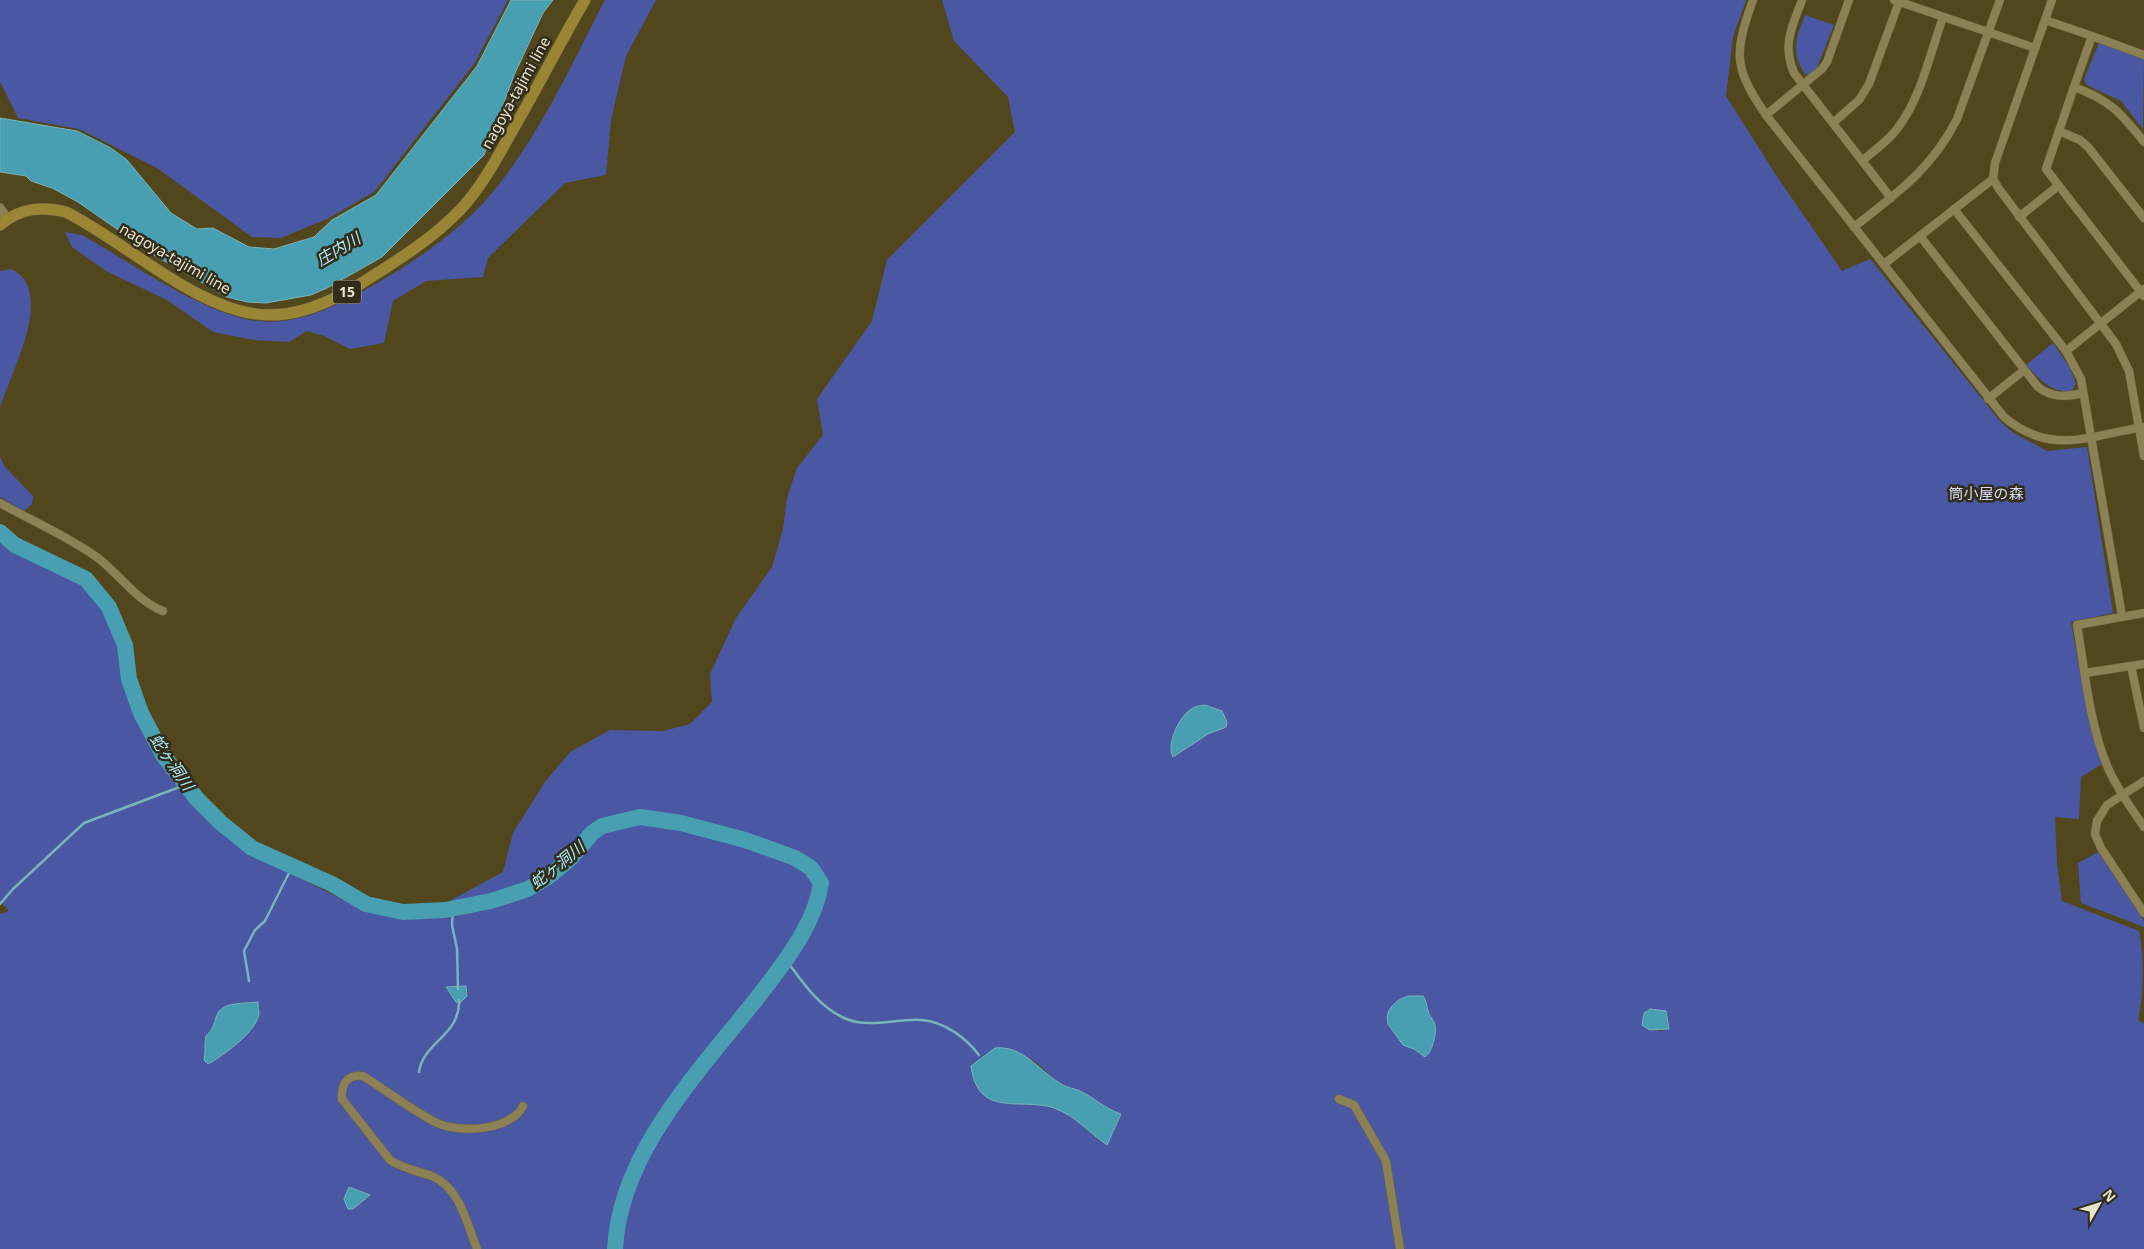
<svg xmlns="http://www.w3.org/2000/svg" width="2144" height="1249" font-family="'Noto Sans','Noto Sans JP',sans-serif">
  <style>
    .green { fill: #4a58a3; fill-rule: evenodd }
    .water { fill: #479fb1; stroke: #78b4b9 }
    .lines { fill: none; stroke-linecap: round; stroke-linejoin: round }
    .stream { stroke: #78b4b9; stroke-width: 2.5 }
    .river { stroke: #479fb1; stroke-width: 16 }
    .minor-casing { stroke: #6d633e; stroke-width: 9 }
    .tertiary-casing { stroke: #6d633e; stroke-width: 10 }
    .primary-casing { stroke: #6d633e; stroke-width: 12 }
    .minor { stroke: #8c8055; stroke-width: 8 }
    .tertiary { stroke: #8c8055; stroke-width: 9 }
    .primary { stroke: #9a8535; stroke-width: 11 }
    .labels { text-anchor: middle; stroke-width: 5; stroke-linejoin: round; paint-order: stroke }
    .shield { fill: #322d1b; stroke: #b4ad98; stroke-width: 1 }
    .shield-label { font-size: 14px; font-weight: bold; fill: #ebe4cd }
    .street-label { font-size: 15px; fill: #ebe4cd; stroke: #322d1b }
    .park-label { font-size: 15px; fill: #d5dcf5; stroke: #322d1b }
    .water-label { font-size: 16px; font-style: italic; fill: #aaedfc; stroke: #322d1b }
  </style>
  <rect width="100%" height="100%" fill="#52461c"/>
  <g class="green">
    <polygon points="0,0 508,0 474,64 374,192 329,218 281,238 252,237 157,168 79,129 18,118 0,82"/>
    <path d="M605,0H656L626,56L611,120L606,175L565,183L488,258L483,277L426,281L393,301L384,343L350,349L324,336L307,331L289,342L254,340L213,332L167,300L106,271L72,247L65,232L82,235C129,262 198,310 250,320C291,327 326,311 361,292C401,271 455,235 485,201C537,142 569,69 605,0Z"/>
    <path d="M942,0H1746L1733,37L1726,96L1776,175L1842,271L1870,259L1999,420L2012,432L2047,451L2087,447L2113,613L2071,622L2085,701L2102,764L2081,777L2079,819L2055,817L2057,864L2062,901L2139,931C2144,952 2144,998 2138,1020L2144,1024V1249H0V914L9,911L0,901V539L24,556L81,581L99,603L116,631L127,690L157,751L193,804L244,850L365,911L420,917L503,872L513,833L545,782L570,752L610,730L663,731L690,724L712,702L710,674L736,618L772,567L783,529L787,498L797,468L823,435L817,399L872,321L887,260L1015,132L1008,97L954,41ZM1650,1009L1666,1011L1669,1027L1662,1031L1650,1030L1647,1010ZM259,1015C249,1039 227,1050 204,1060L217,1017ZM1012,1049L1037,1063L1057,1082L1095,1100L1109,1110L1121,1114L1107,1145C1087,1133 1079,1117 1054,1108C1038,1103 997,1103 986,1095C979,1091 976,1083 973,1077Z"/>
    <path d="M1805,15L1834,25L1814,75L1805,74C1790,51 1796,39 1805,15Z"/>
    <polygon points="2099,43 2144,59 2143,129 2121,101 2087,85 2084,79"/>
    <path d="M11,269C15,271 20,274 23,278C47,309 10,375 0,408V271Z"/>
    <path d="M2053,343L2070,368L2076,384L2071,391C2050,393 2039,378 2026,365Z"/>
    <polygon points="0,456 4,466 33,496 32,504 24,511 0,497"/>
    <polygon points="2098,852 2144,921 2144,927 2081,903 2078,863"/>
  </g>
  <g class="water">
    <polygon points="511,0 553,0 543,13 515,73 484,155 382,257 327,288 311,295 266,303 247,302 227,297 154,255 78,202 52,188 31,181 26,176 0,172 0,118 77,131 111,148 127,160 171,213 197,229 213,228 249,247 274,249 314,237 332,220 376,195 477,66"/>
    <path d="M1205,705L1222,711L1227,722L1226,727L1208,734L1173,757C1166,745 1179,717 1190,710C1194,706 1199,706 1205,705Z"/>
    <polygon points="466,986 467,996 460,1003 456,1002 446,987"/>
    <path d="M1409,996H1423C1427,1001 1426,1005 1428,1011C1429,1016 1434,1020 1435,1025C1437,1033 1432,1053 1425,1057L1414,1049L1403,1045L1388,1024C1384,1010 1396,999 1409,996Z"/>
    <path d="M258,1002C258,1006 259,1011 259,1014C256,1032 223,1056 208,1064L204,1060C206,1051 204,1045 206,1036C214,1029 213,1025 217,1015C222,1001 245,1004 258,1002Z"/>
    <polygon points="1650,1009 1666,1011 1669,1029 1650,1030 1642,1025 1644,1013"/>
    <path d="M995,1048C1022,1045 1038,1069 1058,1082C1065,1087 1072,1088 1080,1091C1095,1098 1105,1109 1121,1114L1107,1145C1089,1133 1076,1116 1054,1108C1020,1097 978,1119 971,1066Z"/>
    <polygon points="349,1187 370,1195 353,1209 348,1209 344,1199"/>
  </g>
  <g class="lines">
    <g class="stream">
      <polyline points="0,904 13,889 84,823 185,785"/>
      <polyline points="453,909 452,925 457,949 458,989"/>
      <path d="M786,960C802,981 817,1005 842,1017C868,1030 895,1018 922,1020C945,1022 966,1038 979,1055"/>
      <polyline points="249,981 244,951 255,930 265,921 293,865"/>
      <path d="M419,1072C423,1042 461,1035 459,1000"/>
    </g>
    <path class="river" d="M0,532L15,545L86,579L109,607L125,645L129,679L141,713L163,755L197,799L220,822L252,848L332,884L366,904L403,912L445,910L491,901L528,889L548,877L571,858L592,833L602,826L640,817L681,823L745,840L795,858L811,868L821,883C816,919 792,952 771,980C712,1059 620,1145 615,1249"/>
    <defs>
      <g id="minor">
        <path d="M1753,0C1734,53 1733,67 1766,115L2004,417C2052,457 2090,435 2144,427"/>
        <path d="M1802,0C1792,27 1782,44 1794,73L1891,198"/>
        <polyline points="1894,0 2035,48"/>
        <polyline points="2052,0 1995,163 1993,179 1999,189 2116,344 2129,371 2144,456"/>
        <path d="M2045,20L2092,36L2074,87C2110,100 2121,113 2144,142"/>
        <polyline points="2092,36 2144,55"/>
        <polyline points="2074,87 2046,169 2144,296"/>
        <polyline points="1766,115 1822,69 1827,62 1849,0"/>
        <polyline points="1833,123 1859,100 1869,84 1899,2"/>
        <polyline points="2059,131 2080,140 2088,147 2144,218"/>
        <path d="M1863,160C1875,150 1888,141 1897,129C1921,98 1930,54 1943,17"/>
        <polyline points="1954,209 2066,351 2081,379 2122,616"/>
        <polyline points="2019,217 2058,186"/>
        <path d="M1854,227C1897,193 1932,169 1957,119L2000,0"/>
        <path d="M1920,236L2038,387C2052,398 2066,397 2083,393"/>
        <polyline points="1884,264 1993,179"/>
        <polyline points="2066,351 2144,289"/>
        <polyline points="1988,399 2023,371"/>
        <path d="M0,503C32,521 68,536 98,558C120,575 137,601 163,611"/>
        <path d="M2144,613L2077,625C2085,672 2089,723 2108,768C2117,789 2131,808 2144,827"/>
        <polyline points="2131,666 2144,728"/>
        <polyline points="2085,673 2144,664"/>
        <polyline points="2144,781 2107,805 2097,821 2095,834 2101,848 2144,913"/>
        <polyline points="1339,1099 1354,1105 1386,1161 1400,1249"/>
        <path d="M477,1249C467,1224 460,1189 434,1177C419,1171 403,1169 390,1160L342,1099C341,1084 347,1074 363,1076C387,1091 410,1109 435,1122C458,1134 511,1131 523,1106"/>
      </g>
      <polyline id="tertiary" points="0,208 7,219"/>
      <path id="primary" d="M0,225C20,208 41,206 66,212C121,240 178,293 237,310C284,324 325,306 365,281C398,260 432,239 459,211C481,188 496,160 511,133C537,89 559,44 585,0"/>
    </defs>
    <use href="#minor" class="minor-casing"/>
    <use href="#tertiary" class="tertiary-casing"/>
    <use href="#primary" class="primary-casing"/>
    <use href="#minor" class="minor"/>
    <use href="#tertiary" class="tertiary"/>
    <use href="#primary" class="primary"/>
  </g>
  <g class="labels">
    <rect class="shield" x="333" y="280.5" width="28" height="23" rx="4"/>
    <g class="shield-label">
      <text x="347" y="297">15</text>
    </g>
    <g class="street-label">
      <text transform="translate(516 93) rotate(-61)" y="5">nagoya-tajimi line</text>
      <text transform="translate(175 259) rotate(30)" y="5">nagoya-tajimi line</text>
    </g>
    <g class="park-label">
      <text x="1986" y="499">筒小屋の森</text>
    </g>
    <g class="water-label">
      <text transform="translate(338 249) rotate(-31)" y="6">庄内川</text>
      <text transform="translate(172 762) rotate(56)" y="6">蛇ヶ洞川</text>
      <text transform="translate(557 865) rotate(-39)" y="6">蛇ヶ洞川</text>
    </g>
  </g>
  <g transform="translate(2099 1204) rotate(51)" stroke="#322d1b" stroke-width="4" paint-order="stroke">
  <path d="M0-4L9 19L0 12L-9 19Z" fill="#ebe4cd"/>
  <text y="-8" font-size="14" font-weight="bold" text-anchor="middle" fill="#ebe4cd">N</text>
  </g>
</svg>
